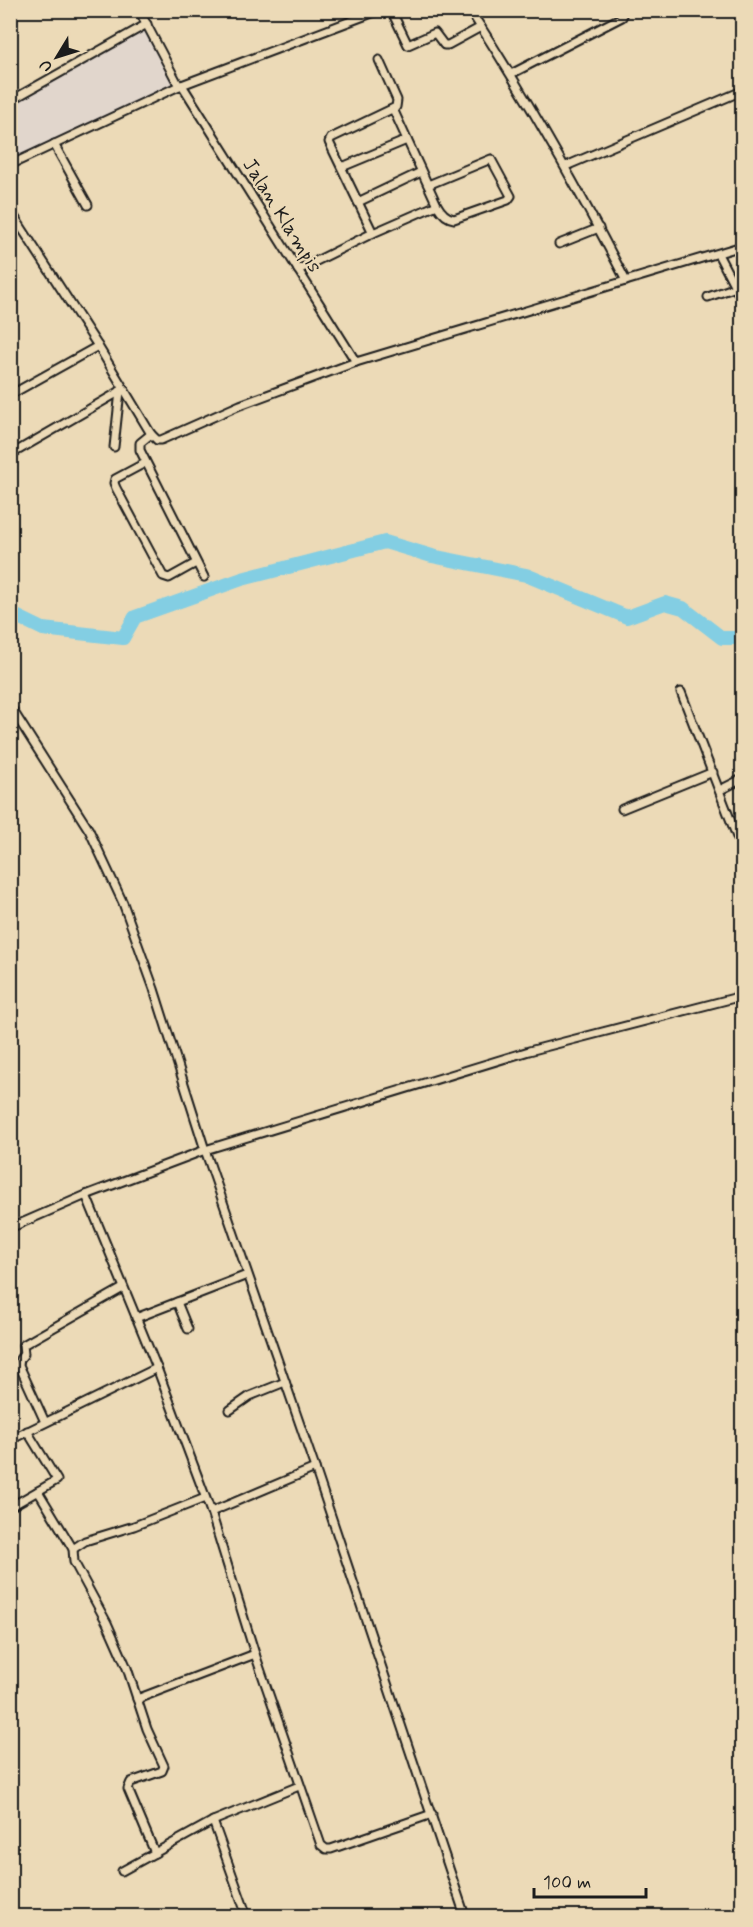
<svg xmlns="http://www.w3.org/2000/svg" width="753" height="1927" font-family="Mynerve,sans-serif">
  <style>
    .built { fill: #e1d6cc }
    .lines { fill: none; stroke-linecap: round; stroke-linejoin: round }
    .river { stroke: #83cee3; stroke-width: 14 }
    .minor-casing { stroke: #1c1c1c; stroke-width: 11 }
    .minor { stroke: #ecdab7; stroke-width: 7 }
    .labels { text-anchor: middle; stroke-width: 4.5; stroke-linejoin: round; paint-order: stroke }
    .street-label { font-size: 20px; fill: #1c1c1c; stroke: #ecdab7 }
  </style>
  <rect width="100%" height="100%" fill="#ecdab7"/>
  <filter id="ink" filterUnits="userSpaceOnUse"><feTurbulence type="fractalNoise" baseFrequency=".0167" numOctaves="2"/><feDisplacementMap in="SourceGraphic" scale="12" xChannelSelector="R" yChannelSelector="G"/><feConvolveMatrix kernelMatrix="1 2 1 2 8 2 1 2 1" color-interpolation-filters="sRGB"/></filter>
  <g filter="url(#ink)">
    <polygon class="built" points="144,30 174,84 11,160 11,105"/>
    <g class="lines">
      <polyline class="river" points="10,613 43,629 123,638 135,617 242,579 385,542 432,556 526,575 627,617 665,603 683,608 722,638 742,638"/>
      <defs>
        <g id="minor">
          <polyline points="139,10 179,86"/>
          <polyline points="391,10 408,45 435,33 444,45 448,45 481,27"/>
          <path d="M470,10C527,98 578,188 626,281"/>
          <polyline points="737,10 742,22"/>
          <polyline points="511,74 622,17"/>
          <polyline points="182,85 356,362"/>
          <polyline points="10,101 147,24"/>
          <polyline points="393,109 437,205"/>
          <polyline points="54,144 88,205"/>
          <polyline points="10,165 179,86 380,10"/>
          <polyline points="566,166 742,91"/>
          <polyline points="342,167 407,140"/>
          <polyline points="358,202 421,172"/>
          <polyline points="10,210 98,346 151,434 157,440 161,440 240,405 356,362 742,246"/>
          <polyline points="373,233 329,142 331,138 396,107 397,100 379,60"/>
          <polyline points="559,244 599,228"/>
          <polyline points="718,254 742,300"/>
          <path d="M298,270L373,233L437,205C441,212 446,218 454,219L508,200L511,196L491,159L428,185"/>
          <polyline points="708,297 736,287"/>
          <polyline points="10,395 98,346"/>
          <polyline points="151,434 140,443 140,450 204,577"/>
          <polyline points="114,447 120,391"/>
          <polyline points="10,455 124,389"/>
          <polyline points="145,463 115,479 114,483 116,488 163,576 169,578 196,563"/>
          <polyline points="681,692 742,850"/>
          <polyline points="10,706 89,830 123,903 154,989 205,1150 315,1468 465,1916"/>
          <polyline points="720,790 742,779"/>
          <polyline points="622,809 713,772"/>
          <polyline points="86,1195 157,1368 211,1512 255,1654 137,1699"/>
          <polyline points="10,1228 86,1195 205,1150 529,1051 742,996"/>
          <polyline points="177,1302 188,1329"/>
          <polyline points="136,1318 247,1275"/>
          <polyline points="230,1410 250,1396 285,1382"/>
          <polyline points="45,1422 19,1365 20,1359 24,1354 23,1345 123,1288"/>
          <polyline points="27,1431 57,1480 38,1491 73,1549 74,1562 107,1623 127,1668 147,1729 164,1766 162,1771 131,1782 128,1789 155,1853"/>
          <polyline points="10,1440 157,1368"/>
          <polyline points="10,1507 38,1491"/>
          <polyline points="211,1512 315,1468"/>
          <polyline points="73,1549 85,1541 134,1526 205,1498"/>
          <polyline points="255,1654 321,1845 326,1849 331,1849 432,1814"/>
          <polyline points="213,1821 247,1916"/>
          <polyline points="122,1871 213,1821 299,1786"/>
        </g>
      </defs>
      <use href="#minor" class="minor-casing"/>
      <use href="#minor" class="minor"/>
    </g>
  </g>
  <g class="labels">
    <g class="street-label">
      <text transform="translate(283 215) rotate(58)" y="7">Jalan Klampis</text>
    </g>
  </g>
  <rect width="753" height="1927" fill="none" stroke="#ecdab7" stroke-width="36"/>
  <rect x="18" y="18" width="717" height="1891" fill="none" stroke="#1c1c1c" stroke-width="2" filter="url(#ink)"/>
  <g transform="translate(57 57) rotate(232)" stroke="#ecdab7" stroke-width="4.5" paint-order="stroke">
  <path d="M0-4.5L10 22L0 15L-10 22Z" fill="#1c1c1c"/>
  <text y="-9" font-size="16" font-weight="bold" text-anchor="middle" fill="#1c1c1c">U</text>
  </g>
  <path d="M534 1888v9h112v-9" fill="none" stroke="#1c1c1c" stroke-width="3"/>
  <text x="543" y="1888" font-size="18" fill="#1c1c1c" stroke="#ecdab7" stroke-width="4.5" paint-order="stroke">100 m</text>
</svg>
